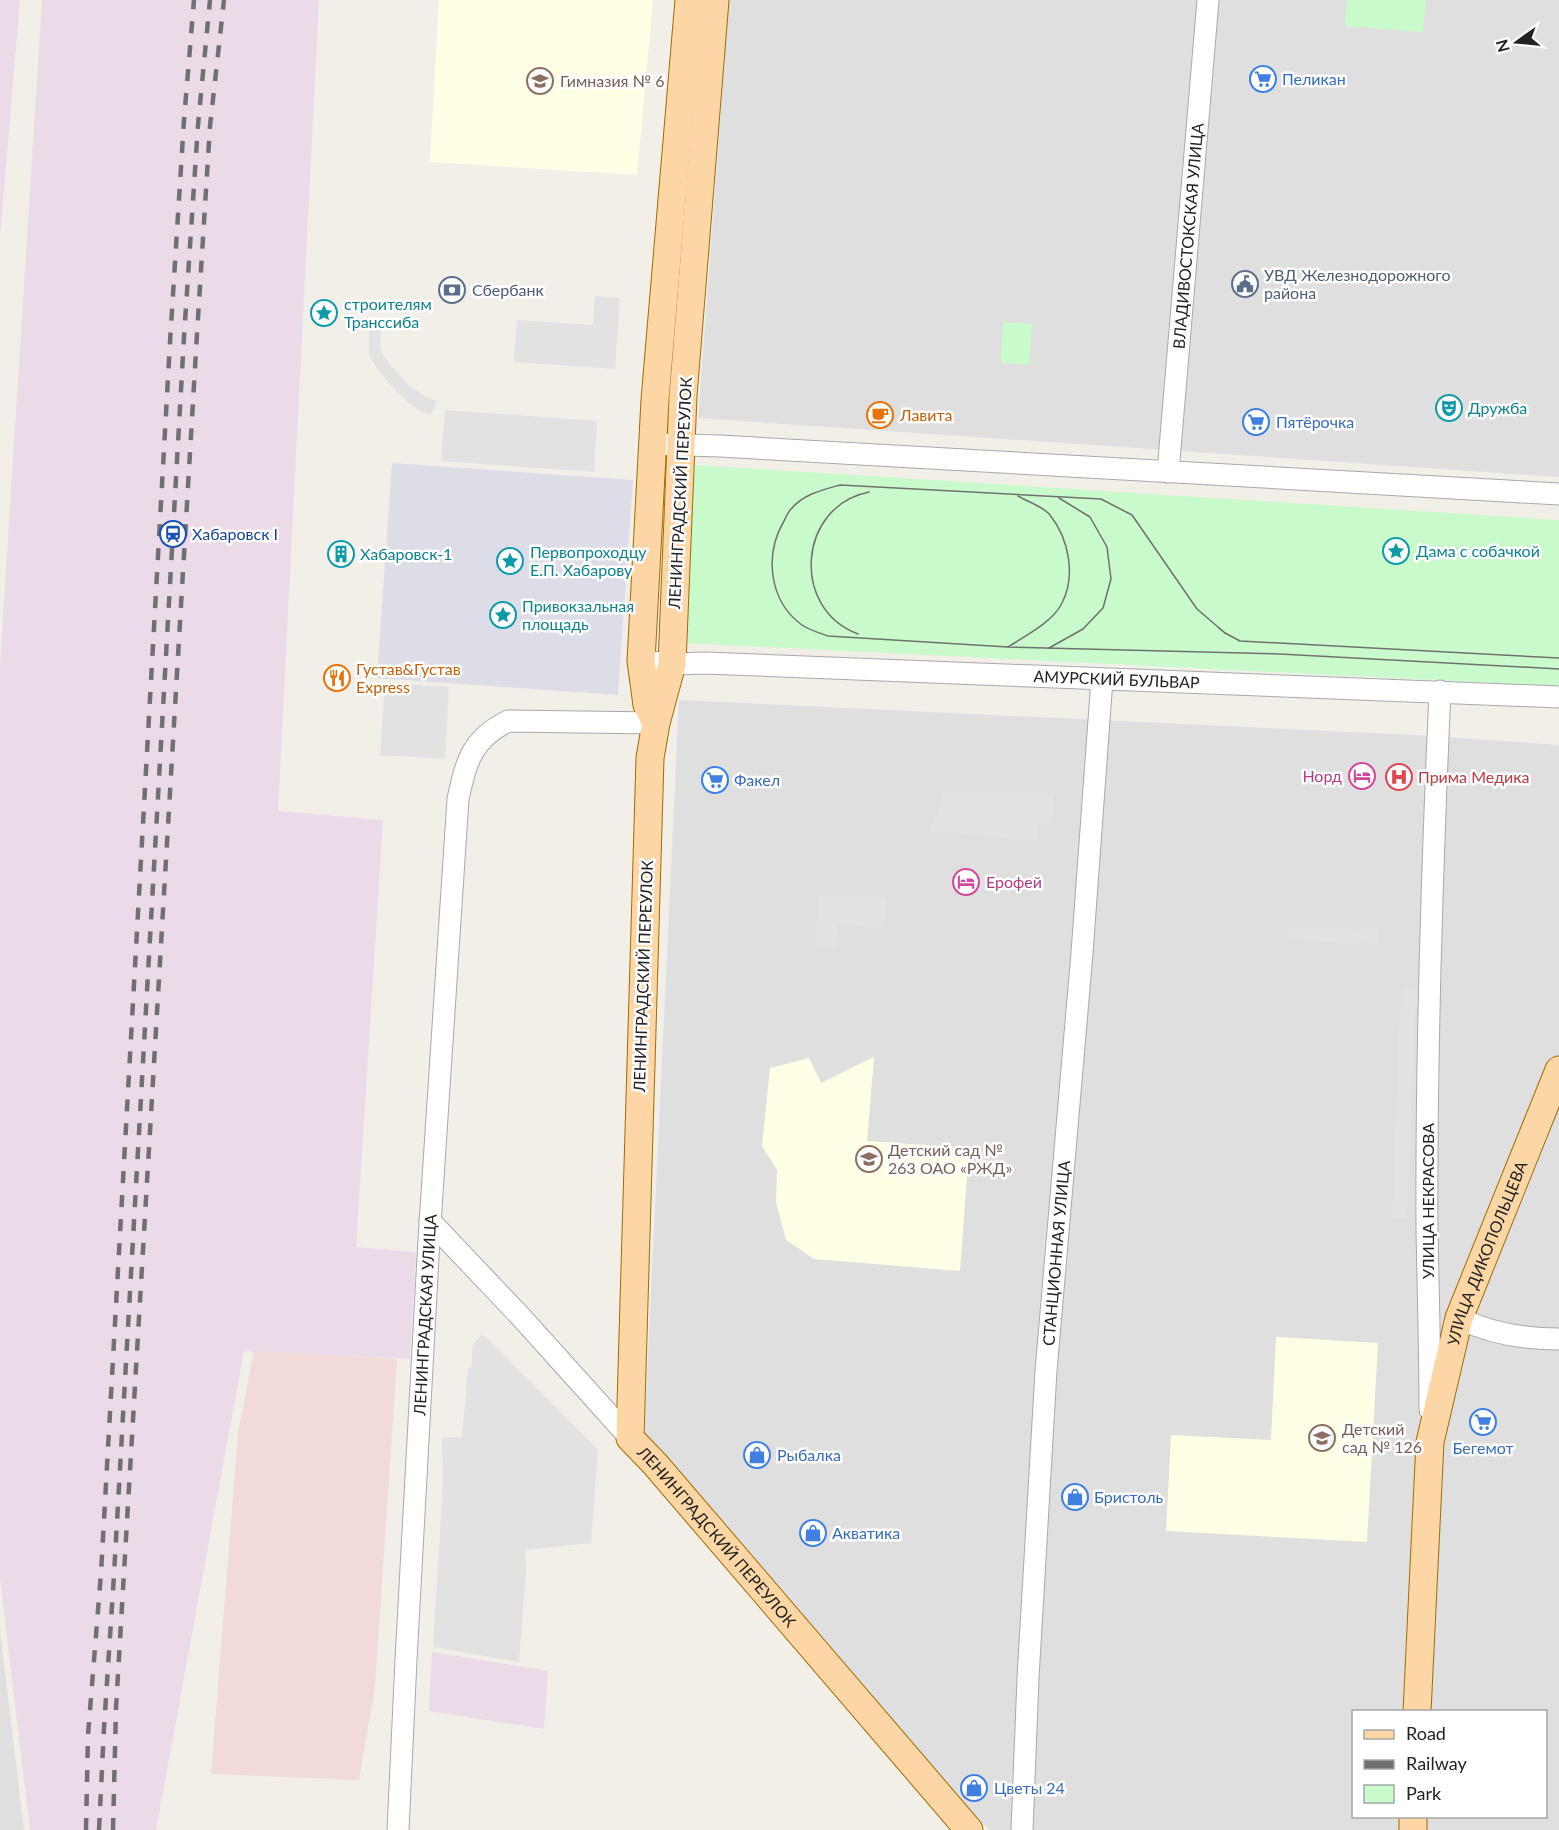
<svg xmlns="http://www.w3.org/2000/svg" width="1559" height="1830" font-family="Lato,sans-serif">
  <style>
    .residential { fill: #e0dfdf; fill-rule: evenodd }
    .commercial { fill: #f2dad9 }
    .industrial { fill: #ebdbe8 }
    .education { fill: #ffffe5 }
    .park { fill: #c8facc }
    .parking { fill: #e2e2e2 }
    .plaza { fill: #dddde8 }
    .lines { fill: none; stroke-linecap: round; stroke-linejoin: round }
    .minor-casing { stroke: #a9a9a9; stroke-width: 23 }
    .major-casing { stroke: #a06b00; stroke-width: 29 }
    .minor { stroke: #fff; stroke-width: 21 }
    .major { stroke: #fcd6a4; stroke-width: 27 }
    .tram { stroke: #707070; stroke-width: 1.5 }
    .rail { stroke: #707070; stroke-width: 4.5; stroke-dasharray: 12 12; stroke-linecap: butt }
    .labels { text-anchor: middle; stroke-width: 5; stroke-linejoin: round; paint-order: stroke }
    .shop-label { font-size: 16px; fill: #366cbe; stroke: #fff; text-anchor: start }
    .education-label { font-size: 16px; fill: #785e54; stroke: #fff; text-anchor: start }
    .street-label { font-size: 16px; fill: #222; stroke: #fff }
    .service-label { font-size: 16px; fill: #4e5e75; stroke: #fff; text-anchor: start }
    .culture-label { font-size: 16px; fill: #0d838f; stroke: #fff; text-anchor: start }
    .food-label { font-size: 16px; fill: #c56008; stroke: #fff; text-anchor: start }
    .transit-label { font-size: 16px; fill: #164399; stroke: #fff; text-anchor: start }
    .hotel-label { font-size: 16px; fill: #b23c85; stroke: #fff; text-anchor: end }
    .health-label { font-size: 16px; fill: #be3a42; stroke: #fff; text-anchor: start }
  </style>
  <rect width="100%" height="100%" fill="#f2efe9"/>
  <g class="residential">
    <polygon points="729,0 1559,0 1559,477 698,418"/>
    <path d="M679,700L1433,736L1559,745V1830H989L644,1442ZM1354,1712H1546V1816H1354Z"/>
    <polygon points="0,1631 24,1830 0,1830"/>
  </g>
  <polygon class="commercial" points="254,1351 397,1359 375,1687 359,1780 211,1774 238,1433"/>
  <g class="industrial">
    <polygon points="0,0 20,0 0,237"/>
    <polygon points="42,0 319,0 278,811 383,820 356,1247 416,1252 410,1359 244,1351 156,1830 30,1830 0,1579 0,665"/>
    <polygon points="432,1652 548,1671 544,1729 429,1711"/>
  </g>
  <g class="education">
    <polygon points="439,0 653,0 637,175 430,162"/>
    <polygon points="874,1057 867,1141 969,1148 960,1271 814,1259 786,1240 776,1202 777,1170 762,1146 770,1068 809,1058 821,1083"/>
    <polygon points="1276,1337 1378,1343 1367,1542 1166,1531 1171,1435 1271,1440"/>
  </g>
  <g class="park">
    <polygon points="1347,0 1426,0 1423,32 1345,26"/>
    <polygon points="1003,322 1032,324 1029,365 1001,363"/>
    <polygon points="694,465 1559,520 1559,686 685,643"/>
  </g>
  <g class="parking">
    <polygon points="595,296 620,298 615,369 514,362 517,320 593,325"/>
    <polygon points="369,321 381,322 380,349 387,361 409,386 423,395 437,402 430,416 416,408 401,396 377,369 369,354"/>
    <polygon points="445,410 597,421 594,472 441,461"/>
    <polygon points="385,683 449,687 445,759 380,755"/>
    <polygon points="946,789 1054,795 1052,822 1039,825 1038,839 929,833"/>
    <polygon points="818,895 886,898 884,927 838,924 836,948 815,947"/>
    <polygon points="1289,925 1378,930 1377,944 1288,939"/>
    <polygon points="1404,988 1419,989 1419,1007 1415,1012 1407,1219 1392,1219 1400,1011 1404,1006"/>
    <polygon points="483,1334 598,1450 591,1543 525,1550 526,1570 519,1662 433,1647 443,1483 442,1437 462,1438 468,1368 471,1368 473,1344"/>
  </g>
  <polygon class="plaza" points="392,463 633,480 618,695 377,678"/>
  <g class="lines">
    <defs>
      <g id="minor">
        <polyline points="653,444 720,446 1559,494"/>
        <path id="s1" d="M1168,472L1208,0"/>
        <path id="s2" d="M641,661L672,664L705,663L1559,697"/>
        <polyline points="430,1221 521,1317 630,1438"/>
        <path d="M1459,1318C1489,1333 1525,1339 1559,1339"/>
        <path d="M1430,1410C1430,1349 1428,1289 1427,1228C1426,1049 1432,870 1440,691"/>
        <path id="s3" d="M398,1830L406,1660L429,1239L458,799C466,763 471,739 508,721L656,723"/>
        <path id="s4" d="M1022,1830L1028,1678L1046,1371L1082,953L1102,679"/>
      </g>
      <g id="major">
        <path id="s5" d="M715,0L683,396L672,664L656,723L650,758L630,1438L655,1464L969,1830"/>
        <polyline points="656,723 647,705 641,661 655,400 689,0"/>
        <path id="s6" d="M1417,1712L1430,1442L1459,1318L1559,1070"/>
        <polyline points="1413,1830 1413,1816"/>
      </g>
    </defs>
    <use href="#minor" class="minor-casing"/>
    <use href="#major" class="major-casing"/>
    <use href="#minor" class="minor"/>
    <use href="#major" class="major"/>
    <g class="tram">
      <polyline points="1219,628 1225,633 1240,641 1559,658"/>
      <path d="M1225,633L1197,609L1132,515L1101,499L840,485C822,490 804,494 791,509C788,512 786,517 784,521C764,555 769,601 802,625C809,630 820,633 828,636L1008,647L1280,654L1559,669"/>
      <path d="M858,634C790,609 798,506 869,492"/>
      <path d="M1008,647C1025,636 1053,622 1062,603C1076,576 1069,539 1050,515C1044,507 1028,502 1018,496"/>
      <polyline points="1049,648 1083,629 1103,608 1111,579 1107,547 1090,517 1059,498"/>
    </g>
    <g class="rail">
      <polyline points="86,1830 88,1735 101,1573 170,342 184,120 194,0"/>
      <polyline points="99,1830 104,1728 114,1575 184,337 198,125 210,0"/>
      <polyline points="113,1830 116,1708 197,334 210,126 224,0"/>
    </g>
  </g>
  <defs>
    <symbol id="supermarket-ring" viewBox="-11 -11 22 22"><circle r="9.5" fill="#fff" stroke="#3f7fe0" stroke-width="1.5"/><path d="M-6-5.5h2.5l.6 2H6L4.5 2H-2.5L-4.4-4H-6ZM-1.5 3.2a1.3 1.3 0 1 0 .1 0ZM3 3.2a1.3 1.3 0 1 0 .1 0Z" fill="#3f7fe0"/></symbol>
    <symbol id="school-ring" viewBox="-11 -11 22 22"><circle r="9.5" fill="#fff" stroke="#8d6e63" stroke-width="1.5"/><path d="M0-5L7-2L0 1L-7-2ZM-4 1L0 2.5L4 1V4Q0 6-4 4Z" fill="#8d6e63"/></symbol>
    <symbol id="civic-ring" viewBox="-11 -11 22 22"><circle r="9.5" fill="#fff" stroke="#5c6f8a" stroke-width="1.5"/><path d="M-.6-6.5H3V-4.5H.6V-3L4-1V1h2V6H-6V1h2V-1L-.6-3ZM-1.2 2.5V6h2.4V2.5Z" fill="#5c6f8a"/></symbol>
    <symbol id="bank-ring" viewBox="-11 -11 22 22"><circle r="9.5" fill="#fff" stroke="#5c6f8a" stroke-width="1.5"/><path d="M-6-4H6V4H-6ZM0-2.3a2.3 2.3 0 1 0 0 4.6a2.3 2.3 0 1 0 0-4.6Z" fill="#5c6f8a"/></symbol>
    <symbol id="sight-ring" viewBox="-11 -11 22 22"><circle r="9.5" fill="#fff" stroke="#0f9aa8" stroke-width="1.5"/><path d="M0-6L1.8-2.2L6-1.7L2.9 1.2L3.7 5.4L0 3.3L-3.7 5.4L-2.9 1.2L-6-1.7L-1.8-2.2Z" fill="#0f9aa8"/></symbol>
    <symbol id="theatre-ring" viewBox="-11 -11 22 22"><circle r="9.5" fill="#fff" stroke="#0f9aa8" stroke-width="1.5"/><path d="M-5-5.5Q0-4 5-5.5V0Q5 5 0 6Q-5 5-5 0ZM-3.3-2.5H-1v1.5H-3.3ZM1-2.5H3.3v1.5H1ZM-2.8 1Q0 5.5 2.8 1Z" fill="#0f9aa8"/></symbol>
    <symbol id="cafe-ring" viewBox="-11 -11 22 22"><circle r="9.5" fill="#fff" stroke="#e8710a" stroke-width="1.5"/><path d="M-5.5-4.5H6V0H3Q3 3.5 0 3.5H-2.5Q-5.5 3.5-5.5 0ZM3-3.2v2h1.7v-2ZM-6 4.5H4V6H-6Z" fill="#e8710a"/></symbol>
    <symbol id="station-ring" viewBox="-11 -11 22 22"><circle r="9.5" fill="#fff" stroke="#1a4fb4" stroke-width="1.5"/><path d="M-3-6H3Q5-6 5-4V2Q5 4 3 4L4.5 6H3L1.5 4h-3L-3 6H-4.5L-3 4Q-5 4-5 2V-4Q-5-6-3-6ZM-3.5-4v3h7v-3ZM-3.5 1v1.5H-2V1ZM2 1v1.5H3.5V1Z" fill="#1a4fb4"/></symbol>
    <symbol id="building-ring" viewBox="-11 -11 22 22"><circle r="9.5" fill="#fff" stroke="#0f9aa8" stroke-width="1.5"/><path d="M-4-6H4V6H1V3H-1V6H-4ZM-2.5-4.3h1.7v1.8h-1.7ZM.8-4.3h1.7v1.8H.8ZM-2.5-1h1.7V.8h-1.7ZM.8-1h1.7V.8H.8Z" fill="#0f9aa8"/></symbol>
    <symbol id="restaurant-ring" viewBox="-11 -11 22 22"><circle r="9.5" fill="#fff" stroke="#e8710a" stroke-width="1.5"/><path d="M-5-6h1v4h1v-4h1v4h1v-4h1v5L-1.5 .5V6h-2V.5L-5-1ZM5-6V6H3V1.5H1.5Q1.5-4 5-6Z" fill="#e8710a"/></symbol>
    <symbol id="hotel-ring" viewBox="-11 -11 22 22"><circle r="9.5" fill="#fff" stroke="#d1479c" stroke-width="1.5"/><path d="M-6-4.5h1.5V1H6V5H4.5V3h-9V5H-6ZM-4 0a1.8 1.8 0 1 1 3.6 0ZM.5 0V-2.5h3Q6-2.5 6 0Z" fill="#d1479c"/></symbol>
    <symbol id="hospital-ring" viewBox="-11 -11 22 22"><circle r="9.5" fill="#fff" stroke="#e0444e" stroke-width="1.5"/><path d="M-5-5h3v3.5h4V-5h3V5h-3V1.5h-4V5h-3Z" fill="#e0444e"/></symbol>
    <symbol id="shop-ring" viewBox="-11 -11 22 22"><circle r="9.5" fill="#fff" stroke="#3f7fe0" stroke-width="1.5"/><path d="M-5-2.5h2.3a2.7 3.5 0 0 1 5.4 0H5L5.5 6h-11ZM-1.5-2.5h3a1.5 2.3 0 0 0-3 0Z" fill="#3f7fe0"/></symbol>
  </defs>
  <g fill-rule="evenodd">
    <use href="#supermarket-ring" x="1248" y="64" width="30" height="30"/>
    <use href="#school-ring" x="525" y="66" width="30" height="30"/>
    <use href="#civic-ring" x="1230" y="269" width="30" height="30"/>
    <use href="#bank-ring" x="437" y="275" width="30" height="30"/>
    <use href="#sight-ring" x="309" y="298" width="30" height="30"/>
    <use href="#theatre-ring" x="1434" y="393" width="30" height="30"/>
    <use href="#cafe-ring" x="865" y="400" width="30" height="30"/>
    <use href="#supermarket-ring" x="1241" y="407" width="30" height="30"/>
    <use href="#station-ring" x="158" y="519" width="30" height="30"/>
    <use href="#sight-ring" x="1381" y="536" width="30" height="30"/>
    <use href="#building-ring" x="326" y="539" width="30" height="30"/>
    <use href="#sight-ring" x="495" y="546" width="30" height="30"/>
    <use href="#sight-ring" x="488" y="600" width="30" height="30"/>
    <use href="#restaurant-ring" x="322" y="663" width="30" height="30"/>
    <use href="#hotel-ring" x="1347" y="761" width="30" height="30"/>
    <use href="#hospital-ring" x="1384" y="762" width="30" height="30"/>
    <use href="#supermarket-ring" x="700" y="765" width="30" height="30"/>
    <use href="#hotel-ring" x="951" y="867" width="30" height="30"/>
    <use href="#school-ring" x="854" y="1144" width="30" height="30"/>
    <use href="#supermarket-ring" x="1468" y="1407" width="30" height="30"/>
    <use href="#school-ring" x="1307" y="1423" width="30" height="30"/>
    <use href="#shop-ring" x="742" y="1440" width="30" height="30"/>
    <use href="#shop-ring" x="1060" y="1482" width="30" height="30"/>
    <use href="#shop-ring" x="798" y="1518" width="30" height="30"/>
    <use href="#shop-ring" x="959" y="1773" width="30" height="30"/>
  </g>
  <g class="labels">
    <g class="shop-label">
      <text x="1282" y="85">Пеликан</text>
      <text x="1276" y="428">Пятёрочка</text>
      <text x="734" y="786">Факел</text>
      <text x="1483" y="1454" text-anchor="middle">Бегемот</text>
      <text x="777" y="1461">Рыбалка</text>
      <text x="1094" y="1503">Бристоль</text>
      <text x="832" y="1539">Акватика</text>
      <text x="994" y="1794">Цветы 24</text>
    </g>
    <g class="education-label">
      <text x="560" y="87">Гимназия № 6</text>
      <text x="888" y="1156">Детский сад №<tspan x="888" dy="18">263 ОАО «РЖД»</tspan></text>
      <text x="1342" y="1435">Детский<tspan x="1342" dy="18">сад № 126</tspan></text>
    </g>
    <g class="street-label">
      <text dy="6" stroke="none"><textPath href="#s1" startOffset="237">ВЛАДИВОСТОКСКАЯ УЛИЦА</textPath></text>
      <text transform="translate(680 493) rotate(-87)" y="6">ЛЕНИНГРАДСКИЙ ПЕРЕУЛОК</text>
      <text dy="6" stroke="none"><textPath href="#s2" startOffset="476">АМУРСКИЙ БУЛЬВАР</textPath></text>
      <text transform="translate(643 976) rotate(-88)" y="6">ЛЕНИНГРАДСКИЙ ПЕРЕУЛОК</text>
      <text transform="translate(1428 1201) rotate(-90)" y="6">УЛИЦА НЕКРАСОВА</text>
      <text dy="6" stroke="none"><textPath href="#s4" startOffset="578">СТАНЦИОННАЯ УЛИЦА</textPath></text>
      <text dy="6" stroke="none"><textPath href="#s6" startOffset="468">УЛИЦА ДИКОПОЛЬЦЕВА</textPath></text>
      <text dy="6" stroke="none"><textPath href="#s3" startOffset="516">ЛЕНИНГРАДСКАЯ УЛИЦА</textPath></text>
      <text dy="6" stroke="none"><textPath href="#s5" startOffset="1574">ЛЕНИНГРАДСКИЙ ПЕРЕУЛОК</textPath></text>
    </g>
    <g class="service-label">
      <text x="1264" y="281">УВД Железнодорожного<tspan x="1264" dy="18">района</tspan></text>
      <text x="472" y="296">Сбербанк</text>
    </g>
    <g class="culture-label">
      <text x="344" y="310">строителям<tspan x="344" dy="18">Транссиба</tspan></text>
      <text x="1468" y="414">Дружба</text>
      <text x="1416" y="557">Дама с собачкой</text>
      <text x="530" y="558">Первопроходцу<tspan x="530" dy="18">Е.П. Хабарову</tspan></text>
      <text x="360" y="560">Хабаровск-1</text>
      <text x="522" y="612">Привокзальная<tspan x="522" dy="18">площадь</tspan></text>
    </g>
    <g class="food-label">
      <text x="900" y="421">Лавита</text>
      <text x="356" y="675">Густав&amp;Густав<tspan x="356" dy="18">Express</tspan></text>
    </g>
    <g class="transit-label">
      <text x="192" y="540">Хабаровск I</text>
    </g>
    <g class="hotel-label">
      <text x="1342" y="782">Норд</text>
      <text x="986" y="888" text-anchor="start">Ерофей</text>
    </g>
    <g class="health-label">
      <text x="1418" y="783">Прима Медика</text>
    </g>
  </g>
  <rect x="1352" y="1710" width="195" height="108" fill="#ffffff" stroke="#a7a7a7" stroke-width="1.5"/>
  <rect x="1364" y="1730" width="30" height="9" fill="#fcd6a4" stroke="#a7a7a7" stroke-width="1.5"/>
  <text x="1406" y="1740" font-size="18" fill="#222222">Road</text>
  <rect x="1364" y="1760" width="30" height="9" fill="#707070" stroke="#a7a7a7" stroke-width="1.5"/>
  <text x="1406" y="1770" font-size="18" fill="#222222">Railway</text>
  <rect x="1364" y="1785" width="30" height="18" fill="#c8facc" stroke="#a7a7a7" stroke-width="1.5"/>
  <text x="1406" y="1800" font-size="18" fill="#222222">Park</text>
  <g transform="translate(1517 42) rotate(255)" stroke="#ffffff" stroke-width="4.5" paint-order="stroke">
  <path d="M0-4.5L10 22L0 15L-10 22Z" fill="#222222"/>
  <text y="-9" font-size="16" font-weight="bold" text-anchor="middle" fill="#222222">N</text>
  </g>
</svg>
